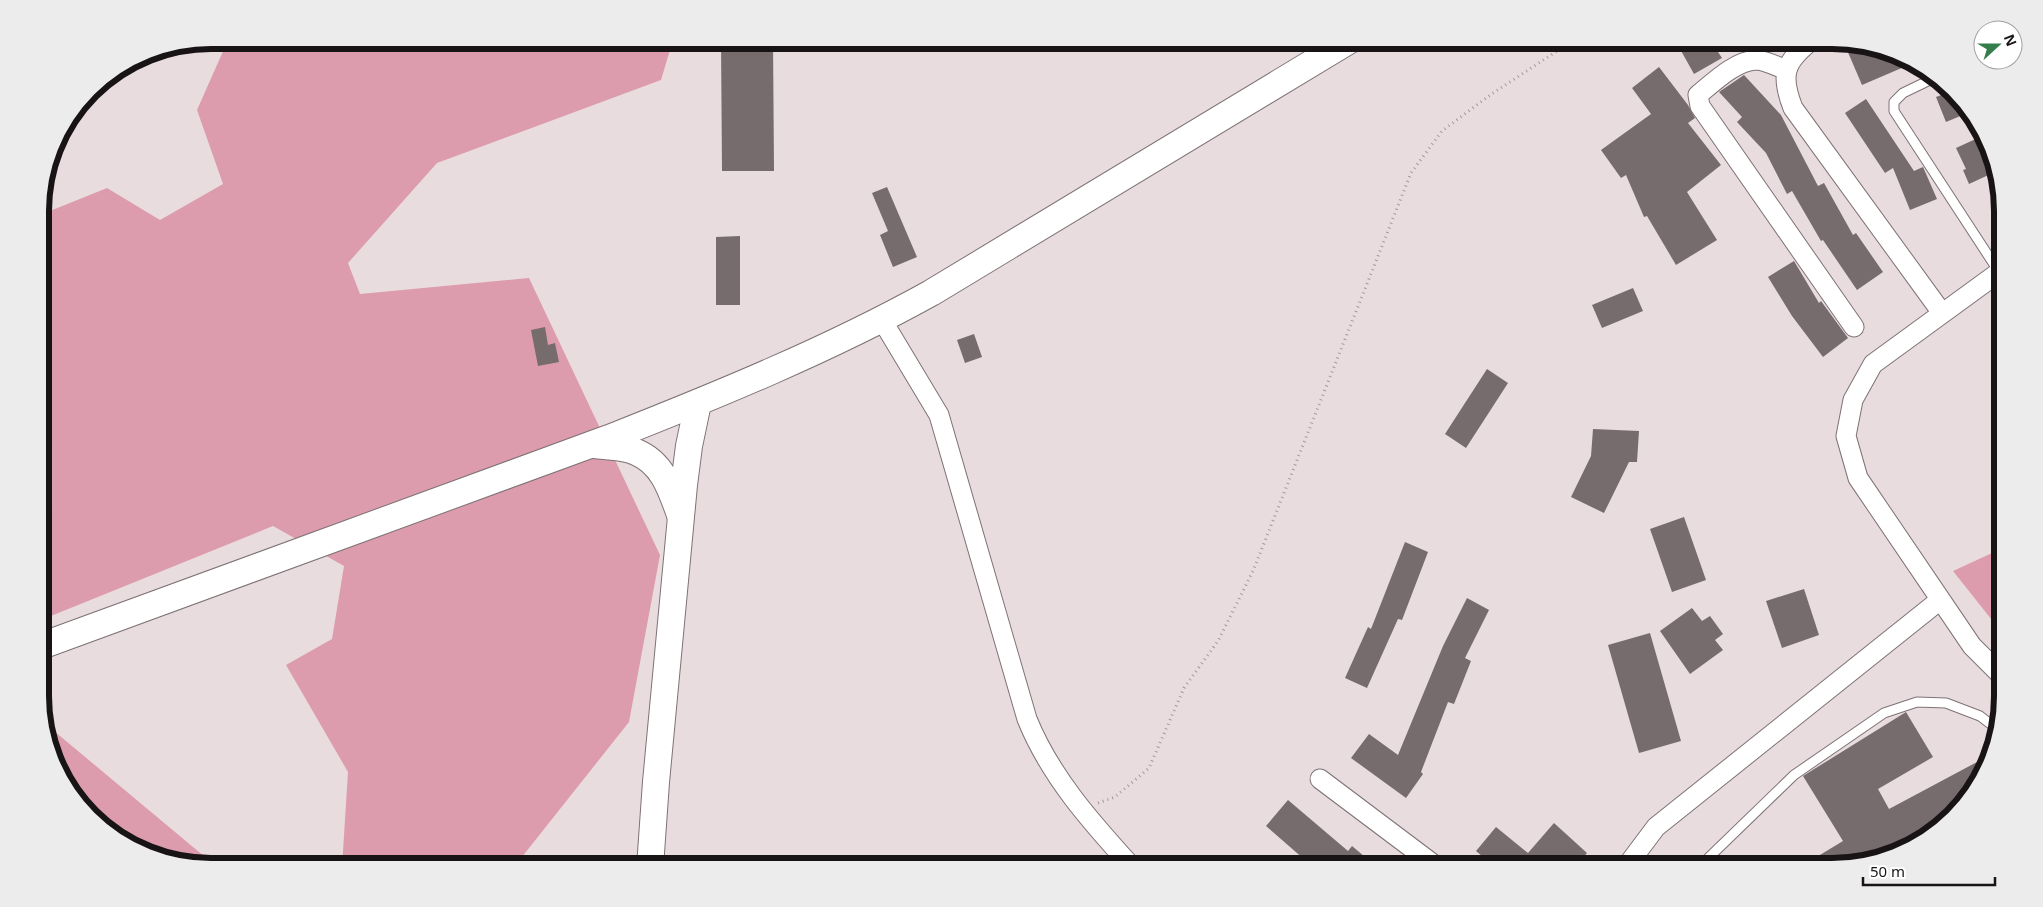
<svg xmlns="http://www.w3.org/2000/svg" width="2043" height="907" font-family="'Noto Sans',sans-serif">
  <style>
    .forest { fill: #dd9cae }
    .building { fill: #766b6d }
    .lines { fill: none; stroke-linecap: round; stroke-linejoin: round }
    .lane-casing { stroke: #7d7274; stroke-width: 11 }
    .street-casing { stroke: #7d7274; stroke-width: 21 }
    .secondary-casing { stroke: #7d7274; stroke-width: 28 }
    .path { stroke: #a3999b; stroke-width: 3; stroke-dasharray: 1 4; stroke-linecap: butt }
    .lane { stroke: #fff; stroke-width: 9 }
    .street { stroke: #fff; stroke-width: 19 }
    .secondary { stroke: #fff; stroke-width: 26 }
    .rim { fill: none; stroke: #181415; stroke-width: 6 }
  </style>
  <rect width="100%" height="100%" fill="#e9dcdf"/>
  <g class="forest">
    <polygon points="228,40 673,40 661,80 437,163 348,263 360,294 529,278 660,555 629,722 514,867 342,867 348,772 286,665 332,639 344,566 273,526 41,620 40,215 107,188 160,220 223,184 197,110"/>
    <polygon points="2003,548 2003,634 1953,571"/>
    <polygon points="42,721 217,867 146,854 75,800"/>
  </g>
  <g class="building">
    <polygon points="721,40 773,40 774,171 722,171"/>
    <polygon points="1675,40 1737,40 1718,52 1722,58 1694,74"/>
    <polygon points="1858,45 1897,53 1911,64 1862,85 1847,50"/>
    <polygon points="1659,67 1688,105 1695,118 1688,123 1721,165 1687,192 1717,240 1676,265 1647,216 1644,217 1626,175 1621,178 1601,150 1651,114 1632,88"/>
    <polygon points="1744,75 1781,115 1818,186 1824,183 1853,235 1856,233 1883,272 1857,290 1823,240 1821,241 1792,191 1787,194 1766,153 1737,122 1742,117 1719,92"/>
    <polygon points="1949,92 1968,107 1970,112 1946,122 1936,97"/>
    <polygon points="1866,99 1914,171 1923,167 1937,199 1910,210 1893,168 1885,173 1845,113"/>
    <polygon points="1980,137 1995,172 1969,184 1963,170 1966,169 1956,148"/>
    <polygon points="887,187 917,257 893,267 880,235 888,231 872,193"/>
    <polygon points="740,236 740,305 716,305 716,237"/>
    <polygon points="1794,261 1819,303 1821,301 1848,338 1823,357 1792,316 1768,277"/>
    <polygon points="1633,288 1643,311 1602,328 1592,305"/>
    <polygon points="545,327 548,345 555,343 559,362 538,366 531,330"/>
    <polygon points="974,334 982,357 965,363 957,340"/>
    <polygon points="1487,369 1508,383 1466,448 1445,434"/>
    <polygon points="1593,429 1639,431 1637,462 1629,462 1604,513 1571,497 1591,456"/>
    <polygon points="1684,517 1706,580 1672,592 1650,529"/>
    <polygon points="1405,542 1428,552 1402,620 1398,619 1367,688 1345,678 1368,627 1371,629"/>
    <polygon points="1804,589 1819,635 1782,648 1766,601"/>
    <polygon points="1467,598 1489,610 1465,658 1471,661 1454,704 1448,702 1421,772 1423,774 1406,798 1351,758 1369,734 1398,755 1443,646"/>
    <polygon points="1692,608 1702,621 1710,616 1723,634 1715,640 1723,650 1690,674 1660,631"/>
    <polygon points="1650,633 1681,741 1639,753 1608,645"/>
    <polygon points="1906,712 1933,757 1878,789 1889,809 1977,762 1982,772 1954,809 1935,819 1940,827 1936,832 1887,858 1843,867 1800,867 1843,841 1803,776"/>
    <polygon points="1288,800 1348,851 1352,846 1377,867 1313,867 1266,826"/>
    <polygon points="1554,823 1587,853 1575,867 1495,867 1476,851 1496,827 1528,853"/>
  </g>
  <g class="lines">
    <defs>
      <g id="lane">
        <polyline points="1932,79 1903,93 1894,102 1894,111 1999,272"/>
        <polyline points="1699,867 1794,775 1884,713 1917,702 1946,703 1980,716 1997,729"/>
      </g>
      <g id="street">
        <path d="M1812,40C1784,62 1780,75 1793,108L1942,313"/>
        <path d="M1787,70C1778,67 1765,60 1756,60C1735,61 1714,82 1698,95L1700,106L1854,327"/>
        <polyline points="2002,270 1873,364 1853,400 1846,436 1858,478 1972,646 2003,677"/>
        <path d="M882,320L939,415L1027,719C1050,776 1091,822 1132,867"/>
        <polyline points="1320,779 1437,867"/>
        <polyline points="1626,867 1656,827 1940,600"/>
      </g>
      <g id="secondary">
        <path d="M593,445C607,447 623,446 636,452C663,463 671,490 680,515"/>
        <path d="M41,646L609,438C718,395 828,350 931,293L1350,40"/>
        <polyline points="650,867 656,782 684,485 689,446 698,403"/>
      </g>
    </defs>
    <use href="#lane" class="lane-casing"/>
    <use href="#street" class="street-casing"/>
    <use href="#secondary" class="secondary-casing"/>
    <polyline class="path" points="1098,803 1115,797 1149,768 1184,688 1218,641 1253,571 1411,173 1442,131 1493,93 1574,40"/>
    <use href="#lane" class="lane"/>
    <use href="#street" class="street"/>
    <use href="#secondary" class="secondary"/>
  </g>
  <path d="M0 0H2043V907H0ZM211 49H1832A162 162 0 0 1 1994 211V696A162 162 0 0 1 1832 858H211A162 162 0 0 1 49 696V211A162 162 0 0 1 211 49Z" fill="#edecec" fill-rule="evenodd"/>
  <path class="rim" d="M211 49H1832A162 162 0 0 1 1994 211V696A162 162 0 0 1 1832 858H211A162 162 0 0 1 49 696V211A162 162 0 0 1 211 49Z"/>
  <g transform="translate(1998 45) rotate(69)"><circle r="24" fill="#ffffff" stroke="#a3a1a1"/>
  <path d="M0-4L9 19L0 12L-9 19Z" fill="#357e4b"/>
  <text y="-8" font-size="14" font-weight="bold" text-anchor="middle" fill="#181415">N</text>
  </g>
  <path d="M1863 877v8h132v-8" fill="none" stroke="#181415" stroke-width="2.5"/>
  <text x="1870" y="877" font-size="15" fill="#181415" stroke="#ffffff" stroke-width="4" paint-order="stroke">50 m</text>
</svg>
